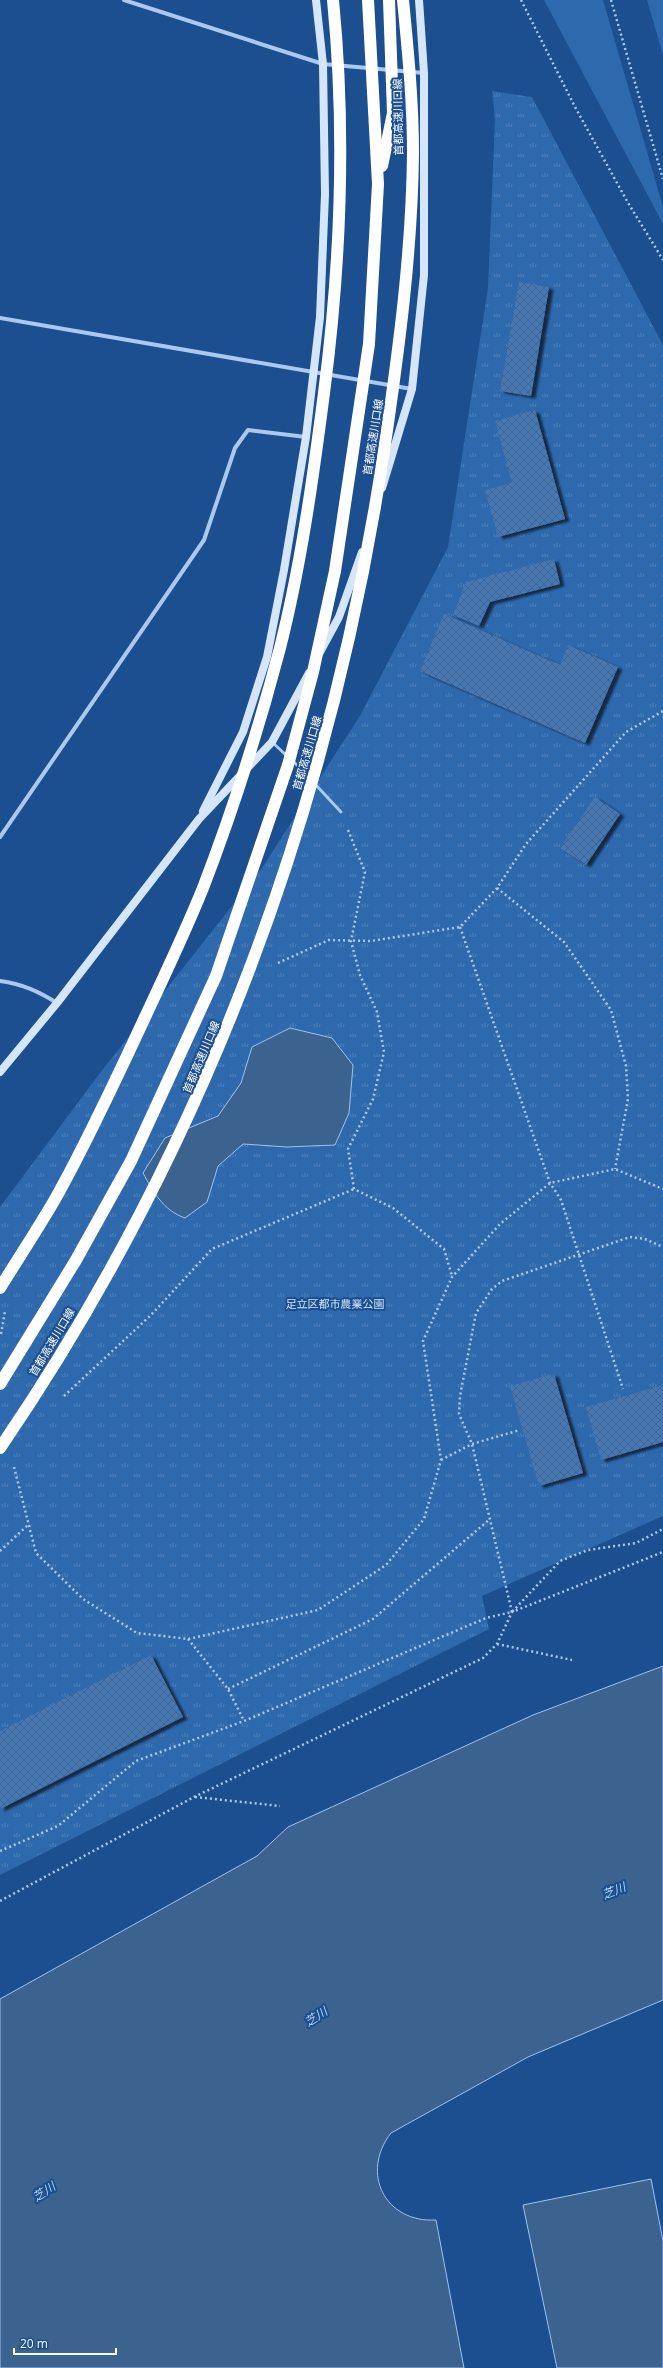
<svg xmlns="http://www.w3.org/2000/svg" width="663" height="2368" font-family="'Open Sans','Noto Sans JP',sans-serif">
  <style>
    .green { fill: #2e69ad }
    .park { fill: url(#park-tufts) }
    .water { fill: #3c6290; stroke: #9cc4f0 }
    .building { fill: url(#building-cross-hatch); filter: url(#shadow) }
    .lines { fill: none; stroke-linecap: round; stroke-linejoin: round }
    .path { stroke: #a9c9ee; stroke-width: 2.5; stroke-dasharray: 2 3; stroke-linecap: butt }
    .lane { stroke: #a9c9ee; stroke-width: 3 }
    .street { stroke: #a9c9ee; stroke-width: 4 }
    .secondary { stroke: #d6e6fa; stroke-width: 8 }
    .highway-bridge { stroke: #fff; stroke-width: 12 }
    .labels { text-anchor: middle; stroke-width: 4; stroke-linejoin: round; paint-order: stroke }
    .street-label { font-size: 11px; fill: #fff; stroke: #1b4f8f }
    .park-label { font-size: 11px; fill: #cfe3fa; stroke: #1b4f8f }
    .water-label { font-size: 12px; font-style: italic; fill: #b5d3f5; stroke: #1b4f8f }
  </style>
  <defs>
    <pattern id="park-tufts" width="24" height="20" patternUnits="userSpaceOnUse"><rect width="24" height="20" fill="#2e69ad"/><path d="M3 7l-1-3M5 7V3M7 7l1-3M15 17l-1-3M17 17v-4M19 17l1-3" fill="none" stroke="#4d80b9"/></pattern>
    <pattern id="building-cross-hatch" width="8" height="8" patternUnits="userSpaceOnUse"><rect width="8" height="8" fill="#4478b7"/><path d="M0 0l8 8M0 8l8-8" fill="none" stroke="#486282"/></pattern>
    <filter id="shadow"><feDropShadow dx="4.5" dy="2.5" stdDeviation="1" flood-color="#0009"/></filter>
  </defs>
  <rect width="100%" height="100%" fill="#1b4f8f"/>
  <g class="green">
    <polygon points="544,0 603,0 663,207 663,224"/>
    <polygon points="647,0 663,0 663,54 661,48"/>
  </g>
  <polygon class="park" points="492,91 532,97 663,345 663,1516 482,1596 489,1629 0,1875 0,1207 100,1073 262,868 361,714 448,547 488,288 495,119"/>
  <g class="water">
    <path d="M290,1028L332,1038L353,1065L349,1113L335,1145L287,1147L243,1144L218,1166L207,1202L185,1218C163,1210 154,1193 143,1173L165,1138L218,1116L241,1083L252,1047Z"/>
    <path d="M663,1666V2000L528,2057L391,2133C360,2173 385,2223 436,2220L464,2368H0V1999L257,1856L288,1827L533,1715Z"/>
    <polygon points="651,2179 663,2241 663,2368 557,2368 523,2205"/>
  </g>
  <g class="building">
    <polygon points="519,282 549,287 531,396 500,391"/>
    <polygon points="535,410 565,519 498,537 485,490 512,483 495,421"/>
    <polygon points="554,559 560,584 490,602 479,626 453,615 466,582"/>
    <polygon points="444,614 560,665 568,645 618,667 585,743 420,671"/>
    <polygon points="595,797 620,814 586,865 560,848"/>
    <polygon points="554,1374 583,1473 539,1486 510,1386"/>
    <polygon points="663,1385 663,1442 601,1460 586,1407"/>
    <polygon points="151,1655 183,1717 0,1809 0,1731"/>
  </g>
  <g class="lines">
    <g class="path">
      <polyline points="521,0 575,107 627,201 663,260"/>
      <polyline points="611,0 663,179"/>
      <polyline points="348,830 365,872 351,941 360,975 377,1012 384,1052 373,1099 348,1149 354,1189 393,1208 444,1249 452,1276"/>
      <polyline points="497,888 564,942 611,1010 626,1066 628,1099 615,1169"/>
      <polyline points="460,927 550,1183 561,1200 623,1389"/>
      <polyline points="278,963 329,940 371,941 460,927 497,888 526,844 626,732 663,711"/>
      <polyline points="1,1334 5,1311"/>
      <polyline points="64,1396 151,1315 212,1249 354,1189"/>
      <polyline points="441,1460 472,1444 520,1430"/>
      <polyline points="14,1467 36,1553 83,1599 137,1633 188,1639 318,1610 386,1565 424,1519 441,1460 423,1341 452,1277 500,1224 550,1183 615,1169 663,1189"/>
      <polyline points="0,1551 28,1525"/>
      <polyline points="512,1612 472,1444 459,1414 460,1396 476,1313 492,1289 502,1281 630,1237 645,1239 663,1247"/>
      <polyline points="188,1639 228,1689 244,1721"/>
      <polyline points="497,1644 572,1660"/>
      <polyline points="228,1689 373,1619 490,1519"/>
      <polyline points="195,1797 280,1806"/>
      <polyline points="0,1851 58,1826 136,1761 244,1721 486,1618 512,1612 560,1561 588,1550 636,1543 663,1529"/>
      <polyline points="0,1901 194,1797 483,1658 497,1644 512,1612 663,1552"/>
    </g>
    <g class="lane">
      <polyline points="272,742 287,756"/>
      <polyline points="293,761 308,777"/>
      <polyline points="314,783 341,812"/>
    </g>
    <g class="street">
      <polyline points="124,0 323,64 424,73"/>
      <polyline points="0,318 412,389"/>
      <polyline points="0,837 204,540 235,448 248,430 306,437"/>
      <path d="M0,981C22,984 38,991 57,1003"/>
    </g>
    <g class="secondary">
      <polyline points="382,488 412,389 424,275 424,73 419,0"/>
      <polyline points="320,652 339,617 362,552"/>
      <polyline points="203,811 243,732 267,657 284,570 306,437 320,317 325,194 323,64 316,0"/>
      <polyline points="0,1072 57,1003 199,819 272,742 309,673"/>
    </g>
    <g class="highway-bridge">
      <polyline points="382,166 393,113 389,0"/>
      <path d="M0,1288C18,1259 37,1230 54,1201C83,1150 108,1096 133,1043C157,991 182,940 203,888C233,810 259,728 280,648C301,565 313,478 324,393C341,262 346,132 333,0"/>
      <polyline points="0,1384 76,1260 131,1161 216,976 288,765 313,672 335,571 369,344 378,184 368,0"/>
      <path d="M0,1448C206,1147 332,804 385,444C399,348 412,251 413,153C413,102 408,51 403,0"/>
    </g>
  </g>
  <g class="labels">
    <g class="street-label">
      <text transform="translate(398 117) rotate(-91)" y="4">首都高速川口線</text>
      <text transform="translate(373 437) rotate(-81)" y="4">首都高速川口線</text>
      <text transform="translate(307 753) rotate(-74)" y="4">首都高速川口線</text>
      <text transform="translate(201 1057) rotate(-67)" y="4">首都高速川口線</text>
      <text transform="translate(52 1342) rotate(-59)" y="4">首都高速川口線</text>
    </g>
    <g class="park-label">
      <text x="335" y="1308">足立区都市農業公園</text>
    </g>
    <g class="water-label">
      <text transform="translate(614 1891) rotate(-22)" y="4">芝川</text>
      <text transform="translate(316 2017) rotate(-33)" y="4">芝川</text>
      <text transform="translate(44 2192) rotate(-33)" y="4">芝川</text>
    </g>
  </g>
  <path d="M14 2348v6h102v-6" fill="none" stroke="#ffffff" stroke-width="2"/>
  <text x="20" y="2348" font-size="12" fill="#ffffff" stroke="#1b4f8f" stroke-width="3" paint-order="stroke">20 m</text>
</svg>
